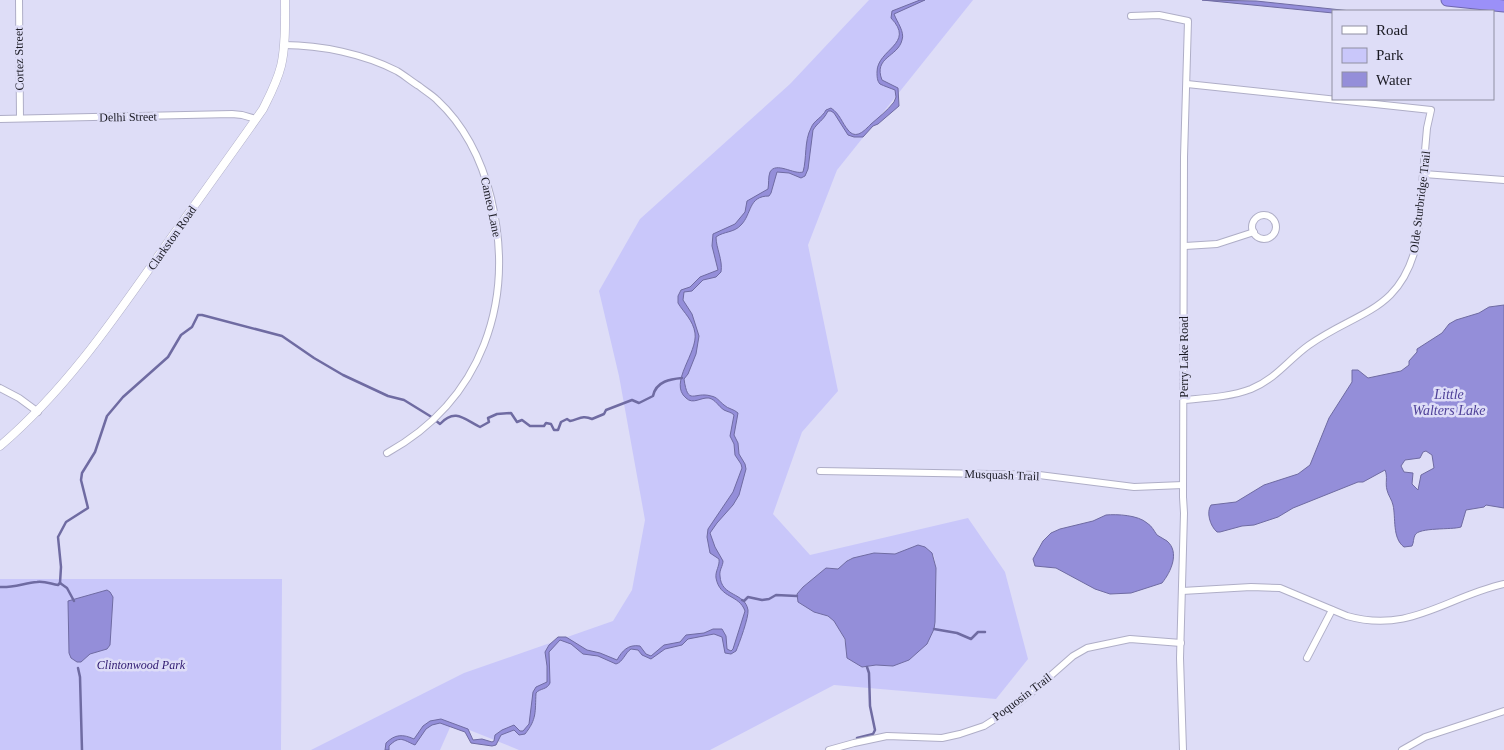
<svg xmlns="http://www.w3.org/2000/svg" width="1504" height="750" font-family="Georgia,serif">
  <style>
    .green { fill: #c9c7fa; fill-rule: evenodd }
    .water { fill: #948ed9; stroke: #6f6ba2; fill-rule: evenodd }
    .lines { fill: none; stroke-linecap: round; stroke-linejoin: round }
    .stream { stroke: #6f6ba2; stroke-width: 2.5 }
    .minor-casing { stroke: #afaec7; stroke-width: 8 }
    .tertiary-casing { stroke: #afaec7; stroke-width: 9 }
    .motorway-casing { stroke: #6e66ad; stroke-width: 13 }
    .minor { stroke: #fff; stroke-width: 6 }
    .tertiary { stroke: #fff; stroke-width: 8 }
    .motorway { stroke: #9b90f8; stroke-width: 11 }
    .labels { text-anchor: middle; stroke-width: 5; stroke-linejoin: round; paint-order: stroke }
    .street-label { font-size: 12px; fill: #191922; stroke: #deddf7 }
    .park-label { font-size: 12px; font-style: italic; fill: #2e186f; stroke: #deddf7 }
    .water-label { font-size: 14px; font-style: italic; fill: #4e4098; stroke: #deddf7 }
  </style>
  <rect width="100%" height="100%" fill="#deddf7"/>
  <g class="green">
    <path d="M869,0H973L837,170L808,245L838,391L802,432L773,514L810,555L968,518L1005,572L1028,659L996,699L834,685L710,750H519L452,723L440,750H311L464,673L613,621L632,590L645,520L619,376L599,291L640,219L790,84ZM925,547L934,556L936,568L935,622L934,629L927,644L909,660L889,666L876,665L862,667L847,658C846,643 843,623 827,616C816,610 809,609 798,602L797,596L799,592L822,571L831,568L838,569L849,559L861,556L874,553L895,554L913,548Z"/>
    <polygon points="0,579 282,579 281,750 0,750"/>
  </g>
  <g class="water">
    <path d="M920,0H925L894,14C897,22 905,32 902,40C898,57 873,57 882,80L898,88L899,106L878,124L873,126L863,137H854L848,135L834,113L831,111H828C823,121 818,122 813,130L808,169L805,176L801,178L789,173L777,172L771,193L769,196C748,196 752,214 741,225C734,233 724,231 716,237C716,248 723,260 721,272L716,277L703,280L692,291L684,292L683,300L692,314L699,336L696,354L688,374L684,379C688,407 694,391 711,396C717,397 719,401 724,405C728,409 734,409 738,413L734,435L738,443L739,454L745,464L746,469L739,495L733,505L717,523L710,533L715,547L723,561C723,566 719,570 720,576C721,597 745,592 748,610C749,617 739,644 736,651L731,654L725,653L722,637L714,634L688,639L682,645L665,649L651,659L642,655L638,650L631,649C625,653 623,662 616,664L598,656L583,654L571,644L560,640L549,652L550,683C547,690 540,688 536,693C535,712 537,719 525,734L519,735L514,730L501,735L496,745L492,746L471,743L465,732L440,723L432,725L426,729L415,745C403,740 400,735 389,746V750H385L386,743C395,734 403,734 414,739L423,726L430,721L441,719L468,729L473,740L482,739L492,742L494,741L495,735L502,730L514,725L520,731H523L529,724L533,692L536,687L547,682V666L545,652L549,645L558,637H566L587,650L600,653L617,660C622,651 628,644 640,646L646,654L651,656L664,645L680,642L686,635L704,633L713,629H722L726,636L727,649L731,651L733,649L745,611C739,594 720,599 716,578C715,571 720,566 719,559L710,553L707,537L708,529L733,492L742,468L741,464L735,455L734,444L730,436L734,415C731,412 728,412 724,410C718,406 716,400 709,398C701,397 693,405 686,398C668,383 698,353 695,333C693,320 684,313 678,303V296L681,290L690,287L700,277L718,270L712,246L713,234L735,224L745,212L747,201L768,189C769,184 768,177 770,172C776,161 794,175 803,172C807,158 804,141 811,128C814,120 822,118 826,110L831,108C840,114 842,123 848,130C856,140 864,131 871,124C879,117 887,111 894,102L896,97L895,90C890,88 884,86 880,84C877,81 877,76 877,72C877,49 916,44 891,18L892,11Z"/>
    <polygon points="1202,0 1256,1 1351,11 1333,11 1333,13"/>
    <path d="M1504,305V508L1486,505L1484,507L1466,510L1461,527C1452,530 1419,527 1415,535C1413,539 1414,542 1412,546L1404,547C1392,538 1396,518 1393,505C1392,500 1388,495 1387,490C1385,483 1388,477 1385,470L1363,482H1358L1293,508L1278,517L1254,525L1242,526L1220,532H1217C1210,526 1206,512 1211,505L1236,502L1264,485L1298,474L1310,465L1329,418L1352,382V370H1358L1368,378L1401,371L1409,365V361L1417,352V349L1442,333L1449,324L1456,320L1479,313L1489,307ZM1426,451L1432,455L1434,468L1421,475L1418,490L1412,484L1413,473L1404,472L1401,466L1405,460L1420,458L1423,452Z"/>
    <path d="M1106,515C1117,514 1138,515 1147,523C1152,526 1154,531 1157,535C1160,537 1164,539 1167,541C1180,552 1171,572 1162,583L1131,593L1110,594L1095,589L1056,568L1035,566L1033,559L1043,541L1051,533L1060,529L1093,521Z"/>
    <polygon points="918,545 925,547 932,553 936,568 935,622 934,629 927,644 909,660 893,666 876,665 862,667 847,658 845,639 834,621 828,616 814,612 798,602 797,594 803,587 826,568 838,569 847,561 853,558 874,553 895,554"/>
    <polygon points="107,590 110,592 113,597 110,645 107,649 90,654 81,662 77,662 71,658 69,653 68,601"/>
  </g>
  <g class="lines">
    <g class="stream">
      <path d="M60,583L61,567L58,537L66,522L88,508L81,480L82,473L95,452L107,416L123,397L168,357L181,335L192,327L198,315H202L282,336L314,358L343,375L388,396L404,400L430,416L440,424C455,408 464,419 480,427L489,422L488,418L497,414L511,413L517,422L522,420L530,426H544L546,423L551,424L554,430H558L561,422L567,419L570,421C579,419 583,415 592,419L604,414L606,410L632,400L639,403L653,396C656,381 671,379 682,378"/>
      <polyline points="60,583 67,588 74,601"/>
      <path d="M0,587C12,588 25,583 37,582C45,581 51,584 58,585L60,583"/>
      <polyline points="742,600 744,601 748,597 762,600 769,599 776,595 797,596"/>
      <polyline points="934,629 957,633 971,639 978,632 985,632"/>
      <polyline points="78,668 80,677 82,750"/>
      <polyline points="857,738 873,734 875,730 870,706 869,673 867,667"/>
    </g>
    <defs>
      <g id="minor">
        <polyline points="19,0 20,118"/>
        <polyline points="1131,16 1159,15 1188,21 1184,157 1183,497 1184,513 1180,658 1183,750"/>
        <path d="M284,45C321,45 364,54 397,71C404,75 412,82 419,86C425,91 432,95 437,100C465,126 482,161 491,198C516,302 482,400 387,453"/>
        <polyline points="0,119 232,114 242,115 256,119"/>
        <polyline points="1424,174 1504,180"/>
        <circle cx="1264" cy="227" r="12"/>
        <polyline points="1185,246 1217,244 1254,232"/>
        <polyline points="0,388 19,398 38,412"/>
        <path d="M1184,400C1206,398 1230,397 1251,389C1277,378 1288,360 1309,345C1359,310 1401,312 1417,242L1427,128L1431,110L1187,84"/>
        <polyline points="820,471 1039,475 1134,487 1183,485"/>
        <path d="M1182,591L1251,587L1280,588L1347,616C1410,634 1446,597 1504,584"/>
        <polyline points="1307,658 1332,610"/>
        <polyline points="829,750 854,743 887,736 942,738 960,734 984,726 1006,712 1031,693 1073,656 1087,648 1130,639 1181,643"/>
        <polyline points="1402,750 1425,737 1504,711"/>
      </g>
      <path id="tertiary" d="M0,446C67,389 116,316 166,245C198,200 231,155 263,109C270,95 277,82 281,66C286,45 285,21 285,0"/>
      <polyline id="motorway" points="1447,0 1504,6"/>
    </defs>
    <use href="#minor" class="minor-casing"/>
    <use href="#tertiary" class="tertiary-casing"/>
    <use href="#motorway" class="motorway-casing"/>
    <use href="#minor" class="minor"/>
    <use href="#tertiary" class="tertiary"/>
    <use href="#motorway" class="motorway"/>
  </g>
  <g class="labels">
    <g class="street-label">
      <text transform="translate(19 59) rotate(-91)" y="4">Cortez Street</text>
      <text transform="translate(128 117) rotate(-1)" y="4">Delhi Street</text>
      <text transform="translate(1420 202) rotate(-83)" y="4">Olde Sturbridge Trail</text>
      <text transform="translate(491 207) rotate(78)" y="4">Cameo Lane</text>
      <text transform="translate(172 238) rotate(-55)" y="4">Clarkston Road</text>
      <text transform="translate(1184 357) rotate(-90)" y="4">Perry Lake Road</text>
      <text transform="translate(1002 475) rotate(2)" y="4">Musquash Trail</text>
      <text transform="translate(1022 697) rotate(-37)" y="4">Poquosin Trail</text>
    </g>
    <g class="park-label">
      <text x="141" y="669">Clintonwood Park</text>
    </g>
    <g class="water-label">
      <text x="1449" y="399">Little<tspan x="1449" dy="16">Walters Lake</tspan></text>
    </g>
  </g>
  <rect x="1332" y="10" width="162" height="90" fill="#deddf7" stroke="#8f8fa2"/>
  <rect x="1342" y="26" width="25" height="8" fill="#ffffff" stroke="#8f8fa2"/>
  <text x="1376" y="35" font-size="15" fill="#191922">Road</text>
  <rect x="1342" y="48" width="25" height="15" fill="#c9c7fa" stroke="#8f8fa2"/>
  <text x="1376" y="60" font-size="15" fill="#191922">Park</text>
  <rect x="1342" y="72" width="25" height="15" fill="#948ed9" stroke="#8f8fa2"/>
  <text x="1376" y="85" font-size="15" fill="#191922">Water</text>
</svg>
